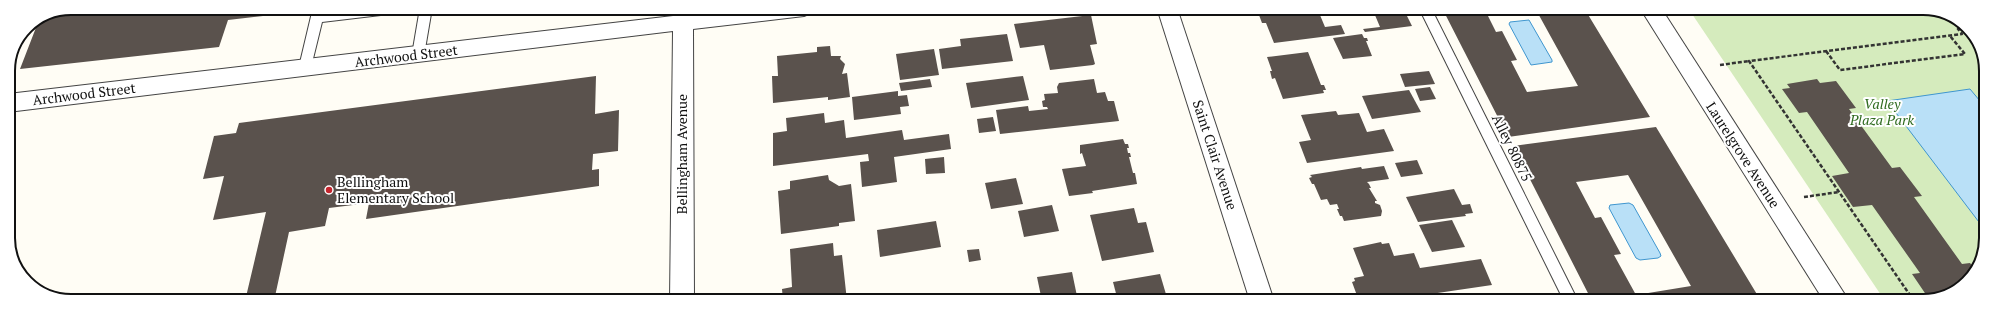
<svg xmlns="http://www.w3.org/2000/svg" width="1994" height="309" font-family="'PT Serif',serif">
  <style>
    .green { fill: #d5ebbd }
    .water { fill: #b9e0f7; stroke: #3f96cf }
    .building { fill: #5a524d; fill-rule: evenodd }
    .lines { fill: none; stroke-linecap: round; stroke-linejoin: round }
    .service-casing { stroke: #444; stroke-width: 2 }
    .minor-casing { stroke: #444; stroke-width: 2 }
    .path { stroke: #333; stroke-width: 2.5; stroke-dasharray: 4 2; stroke-linecap: butt }
    .service { fill: #fff; fill-rule: evenodd }
    .minor { fill: #fff; fill-rule: evenodd }
    .poi-dot { fill: #c4262e; stroke: #fff; stroke-width: 1.5 }
    .labels { text-anchor: middle; stroke-width: 4; stroke-linejoin: round; paint-order: stroke }
    .street-label { font-size: 14px; fill: #111; stroke: #fff }
    .park-label { font-size: 14px; font-style: italic; fill: #2f6b1f; stroke: #fff }
    .poi-label { font-size: 14px; fill: #111; stroke: #fff; text-anchor: start }
    .rim { fill: none; stroke: #111; stroke-width: 2 }
  </style>
  <rect width="100%" height="100%" fill="#fffdf5"/>
  <polygon class="green" points="1688,8 1931,9 1965,24 1985,58 1985,246 1965,285 1923,301 1885,301"/>
  <g class="water">
    <polygon points="1529,20 1552,60 1552,62 1531,65 1509,24 1510,22"/>
    <polygon points="1970,89 1985,107 1985,230 1887,101"/>
    <polygon points="1629,203 1633,205 1660,253 1661,256 1658,258 1640,260 1636,258 1609,208 1610,205"/>
  </g>
  <g class="building">
    <polygon points="71,8 274,8 272,15 228,20 219,47 20,69 37,25 27,26"/>
    <polygon points="1247,8 1317,8 1325,27 1341,25 1345,34 1274,43 1266,23 1262,23 1259,15 1253,15"/>
    <polygon points="1372,8 1403,8 1412,26 1365,32 1363,29 1380,27"/>
    <polygon points="1442,8 1484,8 1496,32 1502,31 1517,60 1511,61 1527,92 1578,86 1535,8 1584,8 1650,117 1508,137"/>
    <polygon points="1091,15 1097,44 1090,45 1095,64 1093,65 1050,70 1044,45 1020,48 1014,24"/>
    <polygon points="1007,34 1013,61 942,69 939,49 961,46 960,39"/>
    <polygon points="1362,34 1364,38 1367,38 1368,41 1366,41 1372,56 1343,59 1333,38"/>
    <polygon points="830,46 831,56 841,56 840,59 845,64 842,74 847,73 850,97 828,100 828,97 773,103 772,76 778,76 777,56 817,52 817,47"/>
    <polygon points="934,49 939,75 900,80 896,54"/>
    <polygon points="1308,52 1321,85 1324,85 1326,90 1323,90 1324,93 1283,99 1275,78 1272,79 1270,71 1272,71 1267,57"/>
    <polygon points="1429,71 1435,84 1405,87 1400,74"/>
    <polygon points="596,76 595,114 619,110 618,151 593,154 592,170 599,169 599,186 366,219 369,203 329,208 325,226 289,232 274,301 245,301 266,212 213,220 224,176 203,179 214,136 236,133 239,123"/>
    <polygon points="1023,76 1029,100 971,108 966,83"/>
    <polygon points="930,79 932,87 901,91 899,83"/>
    <polygon points="1094,79 1097,93 1105,92 1108,101 1114,101 1119,121 1000,134 996,110 1028,106 1029,111 1048,109 1047,107 1043,107 1042,101 1045,100 1044,94 1058,93 1057,87 1059,83"/>
    <polygon points="1817,79 1820,83 1836,81 1856,108 1849,109 1892,168 1900,167 1922,196 1914,197 1962,264 1970,263 1974,268 1965,285 1929,299 1912,274 1920,273 1872,205 1853,207 1832,176 1849,173 1807,112 1799,113 1782,89 1790,88 1787,84"/>
    <polygon points="1430,87 1436,99 1420,101 1415,89"/>
    <polygon points="1409,90 1421,112 1372,119 1362,96"/>
    <polygon points="898,91 898,96 907,95 909,106 900,107 901,114 854,120 852,97"/>
    <polygon points="1336,111 1338,115 1359,113 1367,132 1384,129 1394,151 1307,163 1299,142 1311,140 1301,115"/>
    <polygon points="824,113 825,123 844,120 846,138 902,130 904,140 949,134 951,149 894,157 897,182 862,187 860,162 869,161 868,154 773,166 773,133 787,131 786,118"/>
    <polygon points="993,117 996,131 979,133 977,119"/>
    <path d="M1656,127L1761,301H1592L1513,146ZM1628,175L1691,286L1636,295L1614,255L1621,254L1601,217L1595,218L1576,182Z"/>
    <polygon points="1123,139 1125,144 1128,144 1129,148 1127,148 1128,153 1130,153 1131,157 1129,157 1133,173 1135,173 1137,184 1092,191 1093,193 1069,196 1062,169 1086,166 1082,153 1080,154 1080,145"/>
    <polygon points="944,157 945,173 926,174 925,159"/>
    <polygon points="1417,160 1423,174 1401,177 1395,163"/>
    <polygon points="1384,166 1389,179 1367,182 1369,184 1371,188 1369,188 1377,201 1375,201 1375,203 1380,205 1382,211 1381,216 1344,221 1342,216 1340,216 1337,209 1339,209 1337,204 1330,205 1327,199 1321,200 1314,184 1312,184 1309,178 1312,177 1310,175 1361,167 1362,169"/>
    <polygon points="828,175 829,180 839,186 851,184 855,221 839,223 839,226 781,234 778,191 790,189 790,181"/>
    <polygon points="1016,178 1023,204 991,209 985,183"/>
    <polygon points="1454,189 1462,205 1470,204 1473,213 1465,214 1466,216 1418,222 1406,197"/>
    <polygon points="1052,205 1059,231 1024,237 1018,211"/>
    <polygon points="1134,208 1138,223 1146,222 1154,252 1102,261 1090,215"/>
    <polygon points="1452,220 1465,247 1432,252 1419,225"/>
    <polygon points="936,221 941,247 880,257 877,230"/>
    <polygon points="1381,242 1382,244 1389,243 1394,256 1414,253 1420,268 1481,259 1492,285 1383,301 1359,301 1352,282 1355,281 1354,278 1364,276 1353,248"/>
    <polygon points="833,243 834,256 842,255 847,301 783,301 782,289 792,287 790,249"/>
    <polygon points="979,249 981,260 969,262 967,250"/>
    <polygon points="1072,272 1078,301 1042,301 1037,277"/>
    <polygon points="1160,274 1168,301 1118,301 1113,282"/>
    <polygon points="967,293 968,301 921,301 921,300"/>
  </g>
  <g class="lines">
    <defs>
      <g id="service">
        <polygon points="313,8 325,8 324,13 365,8 412,8 410,11 406,12 322,22 311,67 309,70 305,72 301,70 299,67"/>
        <polygon points="420,8 432,8 424,55 422,58 414,58 412,55"/>
        <polygon points="1419,8 1431,8 1578,301 1564,301"/>
      </g>
      <g id="minor">
        <polygon points="673,8 693,8 693,14 738,8 814,8 811,13 804,16 693,29 694,301 670,301 673,31 8,112 8,94 673,16"/>
        <polygon points="1157,8 1177,8 1274,301 1250,301"/>
        <polygon points="1640,8 1661,8 1849,301 1824,301"/>
      </g>
    </defs>
    <use href="#service" class="service-casing"/>
    <use href="#minor" class="minor-casing"/>
    <g class="path">
      <polyline points="1826,51 1840,70 1965,54 1950,36"/>
      <polyline points="1720,65 1749,61"/>
      <polyline points="1804,197 1839,192"/>
      <polyline points="1914,301 1749,61 1962,34 1958,29 1967,27"/>
    </g>
    <use href="#service" class="service"/>
    <use href="#minor" class="minor"/>
  </g>
  <circle class="poi-dot" cx="329" cy="190" r="4"/>
  <g class="labels">
    <g class="street-label">
      <text transform="translate(406 56) rotate(-7)" y="5">Archwood Street</text>
      <text transform="translate(84 94) rotate(-7)" y="5">Archwood Street</text>
      <text transform="translate(1512 148) rotate(64)" y="5">Alley 80875</text>
      <text transform="translate(682 154) rotate(-90)" y="5">Bellingham Avenue</text>
      <text transform="translate(1215 155) rotate(72)" y="5">Saint Clair Avenue</text>
      <text transform="translate(1743 155) rotate(57)" y="5">Laurelgrove Avenue</text>
    </g>
    <g class="park-label">
      <text x="1882" y="109">Valley<tspan x="1882" dy="16">Plaza Park</tspan></text>
    </g>
    <g class="poi-label">
      <text x="337" y="187">Bellingham<tspan x="337" dy="16">Elementary School</tspan></text>
    </g>
  </g>
  <path d="M0 0H1994V309H0ZM71 15H1923A56 56 0 0 1 1979 71V238A56 56 0 0 1 1923 294H71A56 56 0 0 1 15 238V71A56 56 0 0 1 71 15Z" fill="#fff" fill-rule="evenodd"/>
  <path class="rim" d="M71 15H1923A56 56 0 0 1 1979 71V238A56 56 0 0 1 1923 294H71A56 56 0 0 1 15 238V71A56 56 0 0 1 71 15Z"/>
</svg>
